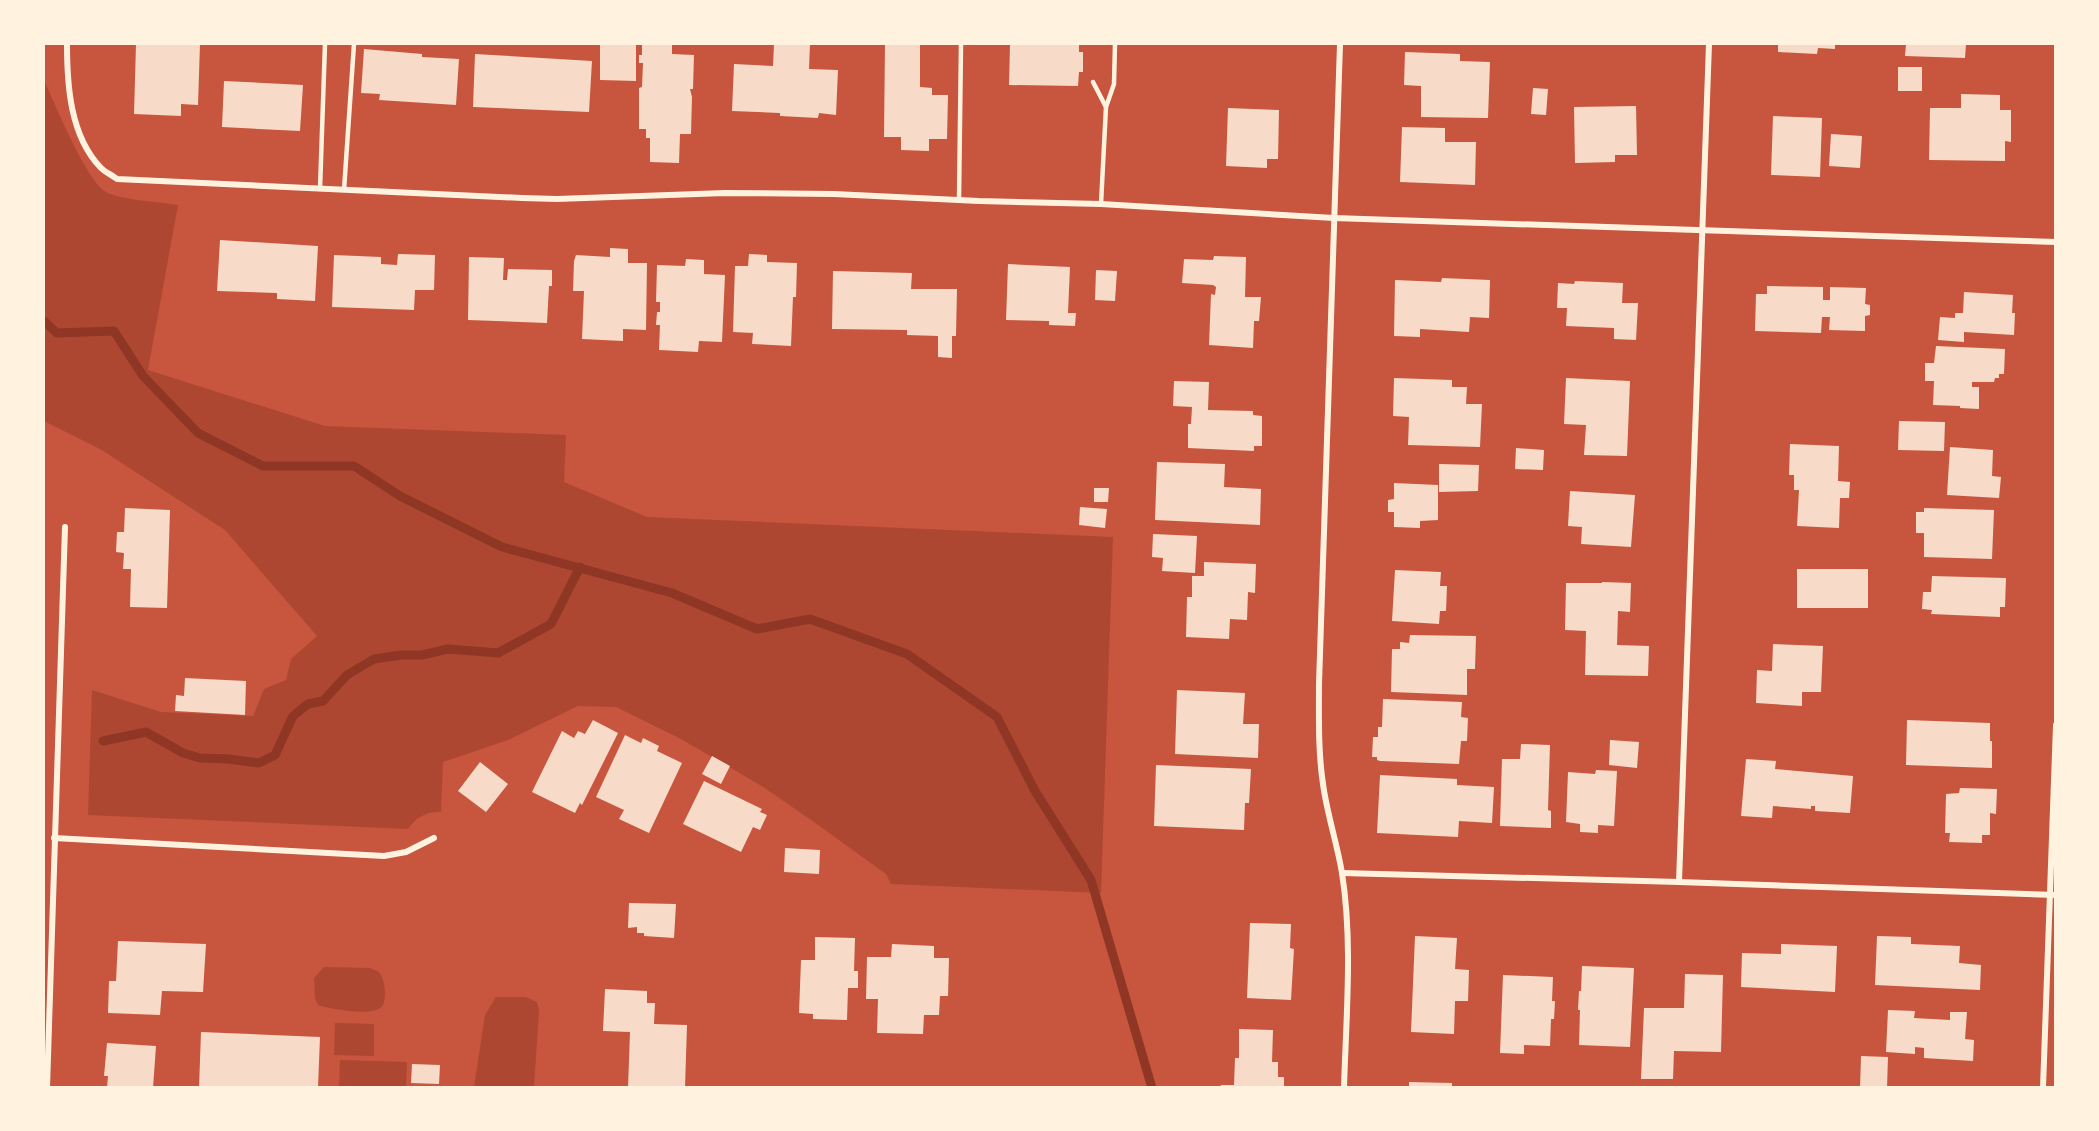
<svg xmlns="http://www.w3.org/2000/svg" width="2099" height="1131" font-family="Ubuntu,sans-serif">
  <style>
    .green { fill: #ae4732 }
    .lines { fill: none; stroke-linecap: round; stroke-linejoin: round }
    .stream { stroke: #8f3625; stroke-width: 9 }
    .building { fill: #f7dbc8 }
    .service { stroke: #fff3e0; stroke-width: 4.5 }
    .minor { stroke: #fff3e0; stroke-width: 6 }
  </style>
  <rect width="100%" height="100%" fill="#c8553d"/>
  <g class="green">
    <path d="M44,80C54,102 87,182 106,192C120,200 161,202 178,205L148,370L325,426L566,435L564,482L647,517L1113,537L1101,893L891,884L886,874L814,822L760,785L681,739L616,707L578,706L508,740L443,762L441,812C427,811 416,817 408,829L88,815L92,690L161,712L253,716L264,689L286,680L291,659L317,636L225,530L100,449L44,421Z"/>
    <path d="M324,967L370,968L379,972C384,980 385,986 385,995C384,1000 385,1005 380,1008C369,1016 331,1009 318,1005L315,998L314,978Z"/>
    <polygon points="496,997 526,997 537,1002 539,1010 534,1087 474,1087 485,1015"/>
    <polygon points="335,1023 374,1024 374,1056 334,1055"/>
    <polygon points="340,1060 407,1062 406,1087 339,1087"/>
  </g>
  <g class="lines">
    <g class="stream">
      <polyline points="44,321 57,333 114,331 143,376 198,433 263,466 354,466 400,496 502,547 672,593 757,629 810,619 907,654 997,717 1035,791 1091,880 1152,1088"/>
      <polyline points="103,741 146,732 183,753 200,758 228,759 259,763 275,755 293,716 308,704 323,701 347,675 374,659 401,655 422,655 448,649 498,653 551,624 580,567"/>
    </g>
  </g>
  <g class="building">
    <polygon points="136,44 200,44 198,105 181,104 181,116 134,114"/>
    <polygon points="600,44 636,44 636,81 600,80"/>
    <polygon points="642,44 672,44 672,54 694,55 693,89 690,89 692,97 691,134 680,134 679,163 650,162 650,138 646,138 646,129 639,129 639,88 642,87 643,63 639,63 639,55 642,55"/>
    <polygon points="774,44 810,44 809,69 838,70 836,115 819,113 818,118 780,116 780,113 732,111 734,64 773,66"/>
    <polygon points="885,44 920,44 920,87 932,88 932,95 948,95 947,139 929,139 929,151 901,150 901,137 884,137"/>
    <polygon points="1010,44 1079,44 1079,52 1083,52 1083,72 1079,72 1078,86 1009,85"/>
    <polygon points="1778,44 1835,44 1835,49 1818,48 1817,54 1778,52"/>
    <polygon points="1906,44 1966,44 1965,58 1905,56"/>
    <polygon points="364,49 422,54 422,57 459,59 456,105 379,100 380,94 361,93"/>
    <polygon points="1405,52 1460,54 1460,61 1490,62 1488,118 1421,117 1421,86 1404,85"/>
    <polygon points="475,54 592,61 589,112 473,107"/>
    <rect x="1898" y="67" width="24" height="24"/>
    <polygon points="224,81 303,85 300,131 222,127"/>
    <polygon points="1533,88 1548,89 1546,115 1531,114"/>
    <polygon points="1961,94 2000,95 2000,110 2011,110 2011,142 2005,141 2005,161 1929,160 1930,108 1961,108"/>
    <polygon points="1636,106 1637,155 1615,155 1615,162 1575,163 1574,107"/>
    <polygon points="1228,108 1279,110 1278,159 1267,159 1267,168 1226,166"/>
    <polygon points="1773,116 1822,118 1820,177 1771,175"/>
    <polygon points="1402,127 1445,128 1445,142 1476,142 1475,185 1400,182"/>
    <polygon points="1831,134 1862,136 1860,168 1829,166"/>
    <polygon points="220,240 318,246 315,301 277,299 277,293 217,291"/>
    <polygon points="610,248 628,249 628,263 647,263 646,330 623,329 623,341 582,339 584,291 573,291 574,261 576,255 610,257"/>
    <polygon points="398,254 435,255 434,290 415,290 414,310 332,307 334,255 381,257 381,264 397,265"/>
    <polygon points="749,254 767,255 767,262 797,263 796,297 793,297 791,346 752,344 753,333 733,332 735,266 748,266"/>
    <polygon points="1214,256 1246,257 1245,297 1261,297 1259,321 1254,321 1253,348 1209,345 1211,294 1215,295 1216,287 1213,285 1182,283 1184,259 1213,260"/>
    <polygon points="469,257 504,258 503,280 507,280 508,269 552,270 552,286 549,286 547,323 468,320"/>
    <polygon points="686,259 704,260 704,274 725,275 722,342 699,341 698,352 659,350 660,325 656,325 657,312 660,312 660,302 656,302 657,265 685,266"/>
    <polygon points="1008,264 1070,267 1068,313 1076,313 1075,326 1049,325 1049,321 1006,320"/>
    <polygon points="1096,270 1117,271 1115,301 1095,300"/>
    <polygon points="833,271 912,273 911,289 957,289 956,336 952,336 952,358 938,357 938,336 907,335 907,330 832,329"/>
    <polygon points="1442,278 1490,280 1489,318 1470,317 1469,332 1420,329 1420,337 1394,336 1395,280 1441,282"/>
    <polygon points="1575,281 1623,283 1622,303 1638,303 1636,340 1614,339 1614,328 1566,326 1567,308 1557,308 1558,283 1574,284"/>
    <polygon points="1767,286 1823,287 1823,300 1830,300 1830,287 1866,288 1865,304 1870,305 1870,315 1865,316 1865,331 1829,330 1830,317 1822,317 1821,333 1755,331 1756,294 1767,294"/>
    <polygon points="1964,292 2013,295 2012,313 2015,313 2014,335 1964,332 1964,342 1938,340 1940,317 1955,318 1955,313 1963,313"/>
    <polygon points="1936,346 2005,349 2004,374 1999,374 1999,378 1995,378 1994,382 1972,382 1972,387 1979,387 1979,409 1960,408 1960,406 1933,405 1934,381 1925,381 1925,363 1934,363"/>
    <polygon points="1394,378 1452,380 1452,387 1467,387 1466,404 1482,404 1480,447 1408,445 1409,417 1393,416"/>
    <polygon points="1566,378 1630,381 1627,456 1584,455 1586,425 1564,424"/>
    <polygon points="1174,381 1209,382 1208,410 1253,411 1253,415 1262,416 1262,446 1254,446 1254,451 1188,448 1188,424 1191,424 1192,407 1173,406"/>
    <polygon points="1899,421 1945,422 1944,451 1898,450"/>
    <polygon points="1790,444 1839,446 1838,481 1850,482 1849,498 1840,498 1839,528 1797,526 1799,490 1794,490 1794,475 1789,475"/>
    <polygon points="1950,447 1993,450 1992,476 2001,477 1999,498 1947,495"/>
    <polygon points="1516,448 1544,450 1543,470 1515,469"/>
    <polygon points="1157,462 1225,464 1224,487 1261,489 1260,525 1155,520"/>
    <polygon points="1439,464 1479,465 1478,491 1439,492"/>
    <polygon points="1394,483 1438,485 1438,520 1420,521 1420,528 1394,527 1394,512 1388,512 1388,500 1394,499"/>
    <polygon points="1094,488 1109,488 1108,502 1094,502"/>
    <polygon points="1570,491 1635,495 1631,547 1581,544 1582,527 1568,526"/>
    <polygon points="1080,507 1107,509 1105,528 1079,525"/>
    <polygon points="125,508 170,510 167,608 130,607 131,569 123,569 124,553 116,552 117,532 124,532"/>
    <polygon points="1924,508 1994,510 1992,559 1924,557 1924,533 1916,533 1916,512 1924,512"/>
    <polygon points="1153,534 1197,536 1195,573 1162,571 1163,558 1152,557"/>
    <polygon points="1204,562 1256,564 1255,593 1248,592 1247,620 1230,619 1229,639 1186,637 1187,597 1192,597 1192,576 1204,576"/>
    <rect x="1797" y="569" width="71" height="39"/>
    <polygon points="1395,570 1441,572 1440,586 1447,586 1446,611 1440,611 1439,624 1392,621"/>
    <polygon points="1932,576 2006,578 2005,607 2000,607 2000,617 1931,614 1932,610 1922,609 1923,592 1931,592"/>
    <polygon points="1602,582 1631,583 1630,612 1618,611 1617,645 1649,646 1648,676 1585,675 1586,631 1565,630 1566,583 1602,583"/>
    <polygon points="1410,635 1476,636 1475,669 1467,669 1467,695 1391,692 1392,649 1400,649 1400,642 1409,643"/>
    <polygon points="1773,644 1823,646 1821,692 1802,692 1802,706 1756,703 1757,670 1772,671"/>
    <polygon points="185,678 246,681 245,715 175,711 176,695 184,696"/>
    <polygon points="1177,690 1245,693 1243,724 1259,724 1258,758 1175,754"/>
    <polygon points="1383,699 1462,702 1461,717 1468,718 1467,741 1461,741 1459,764 1380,761 1377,760 1377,757 1372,757 1373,737 1378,737 1378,727 1382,727"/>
    <polygon points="593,720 618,733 582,805 580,803 575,813 532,792 562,731 574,738 578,731 585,734"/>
    <polygon points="1907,720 1990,723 1990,741 1992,741 1992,768 1906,765"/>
    <polygon points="625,735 641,743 643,738 659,746 657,751 682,763 649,833 619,819 624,810 596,797"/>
    <polygon points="1610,740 1639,742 1637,768 1609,765"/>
    <polygon points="1521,744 1550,745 1548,810 1551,811 1551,828 1500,826 1502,759 1520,759"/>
    <polygon points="712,756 730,766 721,784 702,774"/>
    <polygon points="1746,759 1776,761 1775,769 1853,776 1850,813 1815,811 1815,806 1811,806 1811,809 1773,806 1772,818 1741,816"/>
    <polygon points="480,762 508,784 486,812 458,791"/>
    <polygon points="1156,765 1251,769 1249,803 1245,803 1244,830 1154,826"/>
    <polygon points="1596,770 1617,771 1614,826 1598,825 1598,833 1580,832 1580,824 1566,822 1568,772 1595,774"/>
    <polygon points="1380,775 1457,779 1457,785 1494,787 1492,823 1459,821 1458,837 1377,833"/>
    <polygon points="704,781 762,809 760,812 767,815 760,830 753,827 741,852 683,824"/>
    <polygon points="1960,788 1997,789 1996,814 1990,813 1990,835 1982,835 1982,843 1949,842 1950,833 1945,833 1946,794 1959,793"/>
    <polygon points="785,848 820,850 819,874 784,872"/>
    <polygon points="629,903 676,904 674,938 644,936 644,933 637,933 637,927 628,928"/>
    <polygon points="1250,923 1291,924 1290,948 1294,949 1291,1000 1247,998"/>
    <polygon points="1415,936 1457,938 1455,969 1469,970 1468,1001 1455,1001 1454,1034 1411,1032"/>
    <polygon points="1877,936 1911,937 1911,944 1960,946 1959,963 1981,965 1980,990 1875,985"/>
    <polygon points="815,937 855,938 854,971 858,971 858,988 848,988 847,1020 813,1019 813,1014 799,1013 801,960 815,960"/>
    <polygon points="118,941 206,944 203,992 162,991 160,1015 108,1013 109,981 116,981"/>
    <polygon points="892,944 934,946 934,958 949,958 948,996 940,996 939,1015 924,1015 923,1034 877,1033 878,999 866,999 867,957 891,957"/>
    <polygon points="1781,944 1837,946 1835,992 1741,987 1742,953 1781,954"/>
    <polygon points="1582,966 1634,968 1630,1047 1579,1045 1580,1010 1578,1010 1579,991 1581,991"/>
    <polygon points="1685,974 1723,975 1721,1052 1674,1051 1673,1079 1641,1079 1644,1008 1684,1008"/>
    <polygon points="1503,975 1553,977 1552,1001 1555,1001 1554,1019 1551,1019 1550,1046 1524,1045 1524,1054 1500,1053"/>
    <polygon points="605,989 647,991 647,1003 655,1003 654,1024 687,1025 685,1088 628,1088 630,1032 603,1031"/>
    <polygon points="1888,1010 1915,1011 1914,1018 1950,1020 1950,1012 1967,1012 1965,1039 1974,1040 1973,1061 1924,1058 1924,1048 1915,1047 1915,1054 1886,1052"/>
    <polygon points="1239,1029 1273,1030 1272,1062 1278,1062 1278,1077 1284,1077 1284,1088 1220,1088 1221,1085 1234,1085 1235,1058 1239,1058"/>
    <polygon points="201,1032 320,1037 318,1088 199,1088"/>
    <polygon points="107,1043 156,1046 153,1088 107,1088 108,1076 104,1076"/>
    <polygon points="1861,1056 1888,1057 1887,1088 1860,1088"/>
    <polygon points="412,1064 440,1065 439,1084 411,1083"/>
    <polygon points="1409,1082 1452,1083 1452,1088 1409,1088"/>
  </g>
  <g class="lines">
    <g class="service">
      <polyline points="1093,82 1106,107"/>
      <polyline points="320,189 325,44"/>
      <polyline points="344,190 354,44"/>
      <polyline points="959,200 961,44"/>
      <polyline points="1101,204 1106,107 1114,84 1115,44"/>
    </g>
    <g class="minor">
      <path d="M67,44C67,85 70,136 101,168C105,172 112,175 117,179L522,198L557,199L725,193L834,194L979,201L1101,204L1334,218L2056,242"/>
      <path d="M1340,44L1319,684C1319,717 1318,751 1323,784C1327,814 1337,843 1342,873C1353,942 1346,1018 1344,1088"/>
      <polyline points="54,838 384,856 406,852 434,838"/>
      <polyline points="1342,873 1679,882 2056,895"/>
      <polyline points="1679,882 1709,44"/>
      <polyline points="47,1088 65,527"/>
      <polyline points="2043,1088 2056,725"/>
    </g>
  </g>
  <rect width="2099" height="1131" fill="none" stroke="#fff3e0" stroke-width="90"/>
</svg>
